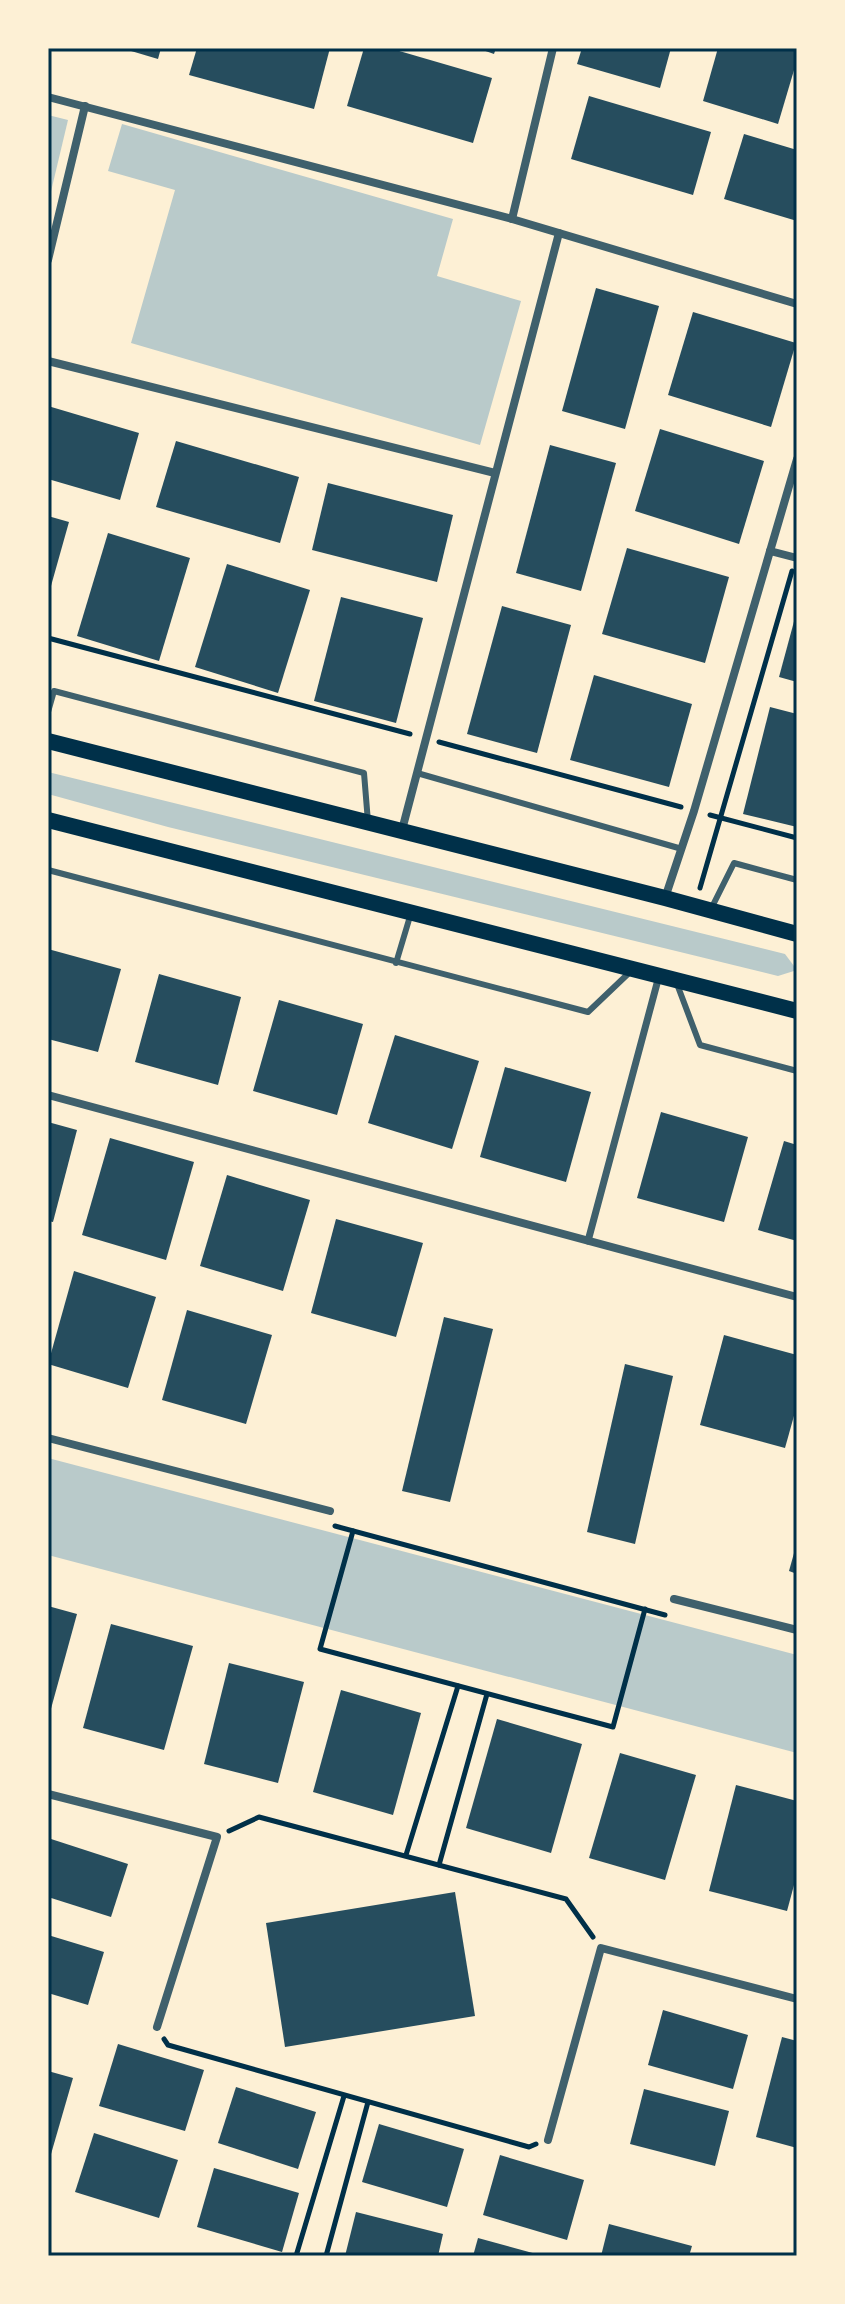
<svg xmlns="http://www.w3.org/2000/svg" width="845" height="2304" font-family="Overpass,sans-serif">
  <style>
    .green { fill: #b9caca }
    .building { fill: #264d5e }
    .lines { fill: none; stroke-linecap: round; stroke-linejoin: round }
    .path { stroke: #003049; stroke-width: 5 }
    .service { stroke: #3f606c; stroke-width: 6 }
    .pedestrian { stroke: #3f606c; stroke-width: 7 }
    .minor { stroke: #3f606c; stroke-width: 8 }
    .secondary { stroke: #003049; stroke-width: 16 }
    .neatline { fill: none; stroke: #003049; stroke-width: 3 }
  </style>
  <rect width="100%" height="100%" fill="#fdf0d5"/>
  <g class="green">
    <polygon points="48,115 68,120 48,204"/>
    <polygon points="122,124 453,219 437,276 521,301 480,445 131,343 175,190 108,171"/>
    <polygon points="48,772 785,954 797,970 778,976 168,827 48,794"/>
    <polygon points="48,1458 797,1655 797,1753 48,1555"/>
  </g>
  <g class="building">
    <polygon points="121,48 161,48 158,59"/>
    <polygon points="197,48 330,48 314,109 189,75"/>
    <polygon points="364,48 389,48 492,78 473,143 347,106"/>
    <polygon points="477,48 496,48 494,54"/>
    <polygon points="582,48 671,48 660,88 577,64"/>
    <polygon points="718,48 797,48 797,60 778,124 703,101"/>
    <polygon points="589,96 711,132 693,195 571,159"/>
    <polygon points="744,134 797,150 797,221 724,199"/>
    <polygon points="596,288 659,306 625,429 562,411"/>
    <polygon points="693,312 796,343 771,427 668,395"/>
    <polygon points="48,406 139,433 120,500 48,479"/>
    <polygon points="660,429 764,461 739,544 635,511"/>
    <polygon points="176,441 299,477 280,543 156,507"/>
    <polygon points="550,445 616,463 581,591 516,573"/>
    <polygon points="328,483 453,515 437,582 312,550"/>
    <polygon points="48,516 69,522 49,593 48,593"/>
    <polygon points="108,533 190,558 159,661 77,636"/>
    <polygon points="627,548 729,577 705,663 602,634"/>
    <polygon points="227,564 310,590 278,693 195,667"/>
    <polygon points="341,597 423,618 396,723 314,701"/>
    <polygon points="502,606 571,625 537,753 467,734"/>
    <polygon points="796,614 797,614 797,682 779,677"/>
    <polygon points="594,675 692,704 669,787 570,760"/>
    <polygon points="770,707 797,714 797,827 743,814"/>
    <polygon points="48,949 121,969 98,1052 48,1039"/>
    <polygon points="159,974 241,997 218,1085 135,1062"/>
    <polygon points="279,1000 363,1024 337,1115 253,1091"/>
    <polygon points="395,1035 479,1061 452,1149 368,1123"/>
    <polygon points="505,1067 591,1092 566,1182 480,1157"/>
    <polygon points="661,1112 748,1137 724,1222 637,1198"/>
    <polygon points="48,1122 77,1130 53,1222 48,1221"/>
    <polygon points="110,1138 194,1162 166,1260 82,1235"/>
    <polygon points="784,1141 797,1145 797,1241 758,1230"/>
    <polygon points="227,1175 310,1200 283,1291 200,1266"/>
    <polygon points="336,1219 423,1243 396,1337 311,1313"/>
    <polygon points="74,1271 156,1297 128,1388 48,1364"/>
    <polygon points="187,1310 272,1335 246,1424 162,1400"/>
    <polygon points="444,1317 493,1329 450,1502 402,1491"/>
    <polygon points="724,1335 797,1355 797,1405 785,1448 700,1425"/>
    <polygon points="625,1364 673,1376 635,1544 587,1532"/>
    <polygon points="796,1546 797,1546 797,1574 789,1571"/>
    <polygon points="48,1606 77,1614 49,1716 48,1716"/>
    <polygon points="111,1624 193,1646 164,1750 83,1728"/>
    <polygon points="229,1663 304,1682 278,1783 204,1764"/>
    <polygon points="341,1690 421,1713 393,1815 313,1792"/>
    <polygon points="497,1719 582,1744 551,1853 466,1828"/>
    <polygon points="620,1753 696,1775 665,1880 589,1858"/>
    <polygon points="736,1785 797,1801 797,1874 787,1911 709,1891"/>
    <polygon points="48,1838 128,1864 111,1917 48,1897"/>
    <polygon points="455,1892 475,2016 285,2047 266,1923"/>
    <polygon points="48,1935 104,1952 88,2005 48,1993"/>
    <polygon points="663,2010 748,2035 733,2089 648,2065"/>
    <polygon points="782,2037 797,2041 797,2148 756,2137"/>
    <polygon points="118,2044 204,2070 185,2131 99,2106"/>
    <polygon points="48,2071 73,2078 49,2161 48,2161"/>
    <polygon points="236,2087 316,2112 298,2169 218,2143"/>
    <polygon points="644,2089 729,2111 715,2166 630,2144"/>
    <polygon points="379,2124 464,2149 447,2207 362,2182"/>
    <polygon points="94,2133 178,2160 159,2218 75,2192"/>
    <polygon points="500,2155 584,2180 567,2240 483,2215"/>
    <polygon points="214,2168 299,2193 282,2252 197,2227"/>
    <polygon points="356,2212 443,2234 438,2256 345,2256"/>
    <polygon points="609,2224 692,2246 689,2256 601,2256"/>
    <polygon points="478,2238 540,2255 540,2256 473,2256"/>
  </g>
  <g class="lines">
    <g class="path">
      <polyline points="48,638 410,734"/>
      <polyline points="439,742 681,807"/>
      <polyline points="710,815 797,838"/>
      <polyline points="700,888 792,571"/>
      <polyline points="335,1526 665,1615"/>
      <polyline points="353,1531 320,1649 613,1727 645,1609"/>
      <polyline points="229,1831 259,1817 566,1899 593,1937"/>
      <polyline points="406,1855 458,1686"/>
      <polyline points="439,1865 487,1694"/>
      <polyline points="164,2039 168,2045 529,2147 536,2144"/>
      <polyline points="296,2256 344,2096"/>
      <polyline points="326,2256 368,2102"/>
    </g>
    <g class="service">
      <polyline points="48,712 54,691 364,773 368,822"/>
      <polyline points="417,773 682,849"/>
      <polyline points="48,870 588,1012 630,972"/>
      <polyline points="712,907 734,863 797,880"/>
      <polyline points="396,963 411,913"/>
      <polyline points="677,984 700,1045 797,1071"/>
    </g>
    <polyline class="pedestrian" points="588,1241 659,976"/>
    <g class="minor">
      <polyline points="48,97 512,219 797,304"/>
      <polyline points="512,219 553,48"/>
      <polyline points="48,260 85,106"/>
      <polyline points="48,361 495,473"/>
      <polyline points="770,551 797,558"/>
      <polyline points="402,830 559,233"/>
      <polyline points="665,898 694,811 797,459"/>
      <polyline points="48,1095 797,1297"/>
      <polyline points="48,1438 330,1511"/>
      <polyline points="674,1599 797,1630"/>
      <polyline points="48,1794 217,1837 157,2027"/>
      <polyline points="548,2140 601,1948 797,1999"/>
    </g>
    <g class="secondary">
      <polyline points="48,741 665,898 797,934"/>
      <polyline points="48,820 797,1011"/>
    </g>
  </g>
  <rect width="845" height="2304" fill="none" stroke="#fdf0d5" stroke-width="100"/>
  <rect x="50" y="50" width="745" height="2204" class="neatline"/>
</svg>
